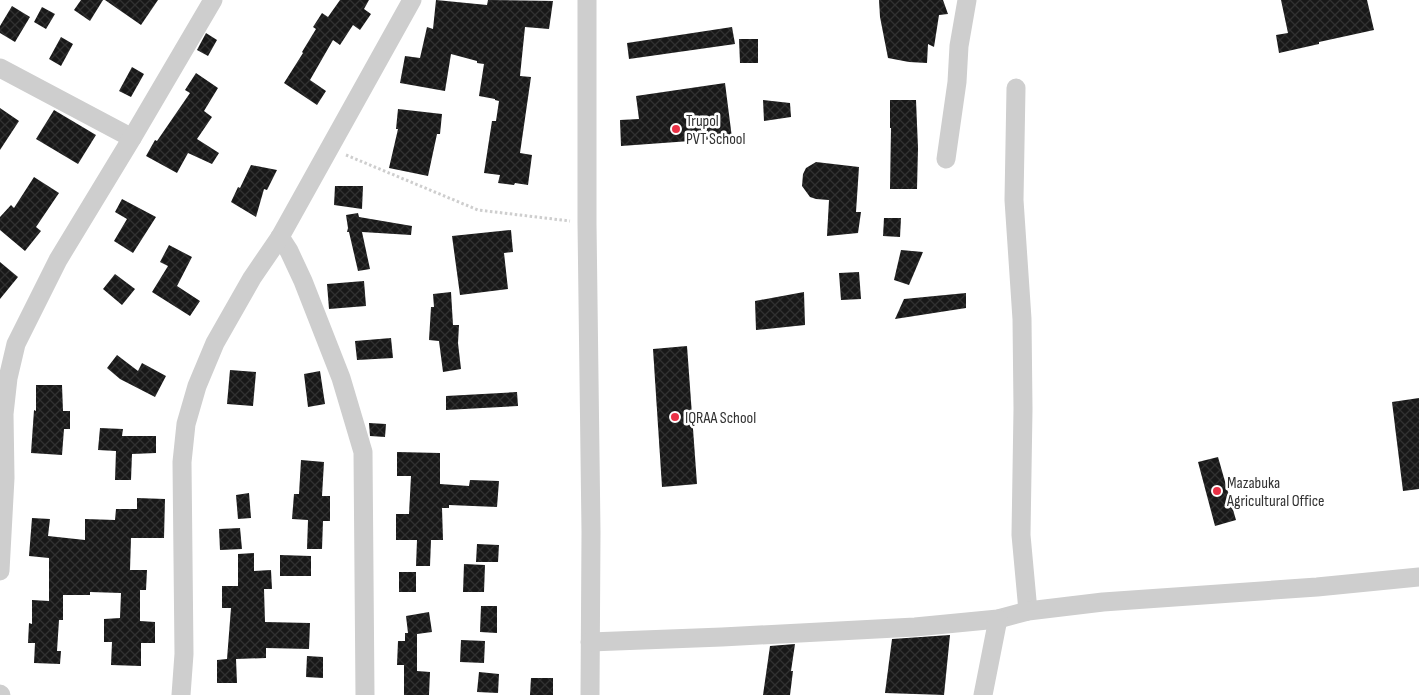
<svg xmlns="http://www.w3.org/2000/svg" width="1419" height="695" font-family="'Sofia Sans Condensed',sans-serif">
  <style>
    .building { fill: url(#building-cross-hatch) }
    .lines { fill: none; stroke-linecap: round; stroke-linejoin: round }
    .path { stroke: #cecece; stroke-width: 3; stroke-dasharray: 2.5 2.5; stroke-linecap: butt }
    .minor { stroke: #cecece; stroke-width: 19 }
    .poi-dot { fill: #ea3146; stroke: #fff; stroke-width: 2 }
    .labels { text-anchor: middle; stroke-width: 5; stroke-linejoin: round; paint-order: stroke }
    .poi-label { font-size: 16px; fill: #313131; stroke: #fff; text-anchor: start }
  </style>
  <defs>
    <pattern id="building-cross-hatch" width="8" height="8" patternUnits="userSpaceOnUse" patternTransform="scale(1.25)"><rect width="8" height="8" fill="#181818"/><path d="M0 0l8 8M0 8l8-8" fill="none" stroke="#313131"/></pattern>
  </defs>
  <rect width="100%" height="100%" fill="#fff"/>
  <g class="building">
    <polygon points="81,0 103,0 90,21 74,10"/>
    <polygon points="105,0 158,0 141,25"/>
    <polygon points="340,0 369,0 364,9 371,14 360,30 353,25 340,45 333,40 310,80 326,91 317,105 284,83 303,53 302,52 316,29 313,27 322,13 328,17"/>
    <polygon points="436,0 487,5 488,0 553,1 549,29 525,27 520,76 531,77 520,153 532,155 528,185 515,183 514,185 498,183 500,175 484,173 492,121 496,121 499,101 495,100 495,99 479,96 484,64 477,63 477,61 451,54 445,91 400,83 405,56 420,58 427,27 433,29"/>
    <polygon points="879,0 943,0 948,14 939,15 934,47 928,44 927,63 909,62 888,58 880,17"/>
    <polygon points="1281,0 1367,0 1374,30 1319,42 1319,44 1279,53 1276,35 1288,33"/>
    <polygon points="12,6 30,17 15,42 0,33 0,26"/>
    <polygon points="42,7 55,14 46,29 34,22"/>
    <polygon points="732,27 735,44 629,59 627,43"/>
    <polygon points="206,33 217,40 208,56 197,50"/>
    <polygon points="61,37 73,44 61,66 49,59"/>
    <polygon points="739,39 758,39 758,63 740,63"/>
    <polygon points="132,67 144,74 131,97 119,91"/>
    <polygon points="196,73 218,88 204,111 212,117 197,139 219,153 212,164 188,153 177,173 146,156 155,140 157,141 190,93 185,90"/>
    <polygon points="725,83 732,138 621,146 620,120 639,119 636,96"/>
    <polygon points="763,100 790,103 791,117 764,121"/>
    <polygon points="890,100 916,100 918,148 917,189 890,189 891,128 890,128"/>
    <polygon points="0,108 19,121 0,150"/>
    <polygon points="398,109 442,114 440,134 437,134 428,176 389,168 398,129 396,129"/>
    <polygon points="54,110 96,135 78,164 36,139"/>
    <polygon points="816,162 859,167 856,212 861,212 858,233 827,236 829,200 816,199 810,197 802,186 803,174 806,168"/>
    <polygon points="251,165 277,170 267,190 264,189 256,217 231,202 238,187 240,188"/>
    <polygon points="34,177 59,193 36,227 41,231 25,251 0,230 0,217 11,205 14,208"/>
    <polygon points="335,186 363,186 362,209 334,205"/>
    <polygon points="122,199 156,217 133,253 114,241 127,219 115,212"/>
    <polygon points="358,213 359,217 412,226 411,235 362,232 370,269 358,271 349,232 347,232 348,228 346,215"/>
    <polygon points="884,218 901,218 900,237 883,236"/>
    <polygon points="511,230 513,252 504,253 508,289 460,295 452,236"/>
    <polygon points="169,245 192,257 177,286 200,301 190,316 152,292 168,266 160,262"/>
    <polygon points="901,250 923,252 909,285 894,280"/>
    <polygon points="0,262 18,277 0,299"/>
    <polygon points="859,272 861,299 841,300 839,273"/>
    <polygon points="115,274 135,289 122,305 103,289"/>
    <polygon points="364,281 366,306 329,309 327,284"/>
    <polygon points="451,292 453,325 459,325 458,343 461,369 443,372 439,341 429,340 431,307 434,307 433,294"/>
    <polygon points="804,292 805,325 756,330 755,301"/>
    <polygon points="966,293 966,308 895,319 904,299"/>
    <polygon points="391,338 393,358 357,360 355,341"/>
    <polygon points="687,346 697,484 662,487 653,349"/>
    <polygon points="117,355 138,371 142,363 166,376 155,397 120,379 107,368"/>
    <polygon points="230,370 256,372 253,406 227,404"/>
    <polygon points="320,371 325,404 308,407 304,374"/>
    <polygon points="36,385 62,385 63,411 70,411 70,429 64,429 62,455 31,453 34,410 36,411"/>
    <polygon points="517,392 518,406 446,410 446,396"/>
    <polygon points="1419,398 1419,489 1403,491 1392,402"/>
    <polygon points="369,423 386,424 385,437 370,436"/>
    <polygon points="100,428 123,429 122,436 156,436 156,453 132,454 131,480 115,480 116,451 98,450"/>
    <polygon points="397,452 440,453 440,484 469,486 470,480 499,481 497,507 449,505 449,508 442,508 443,540 431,540 430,566 416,566 417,540 396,540 396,514 409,514 411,476 397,476"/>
    <polygon points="1218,457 1236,520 1215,526 1198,462"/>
    <polygon points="301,460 324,462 322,496 330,496 330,521 323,521 322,549 307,549 308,520 292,519 294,494 299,494"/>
    <polygon points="249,493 251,518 238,519 236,495"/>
    <polygon points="137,498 165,499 164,538 131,538 130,570 147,570 146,590 140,590 140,621 155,622 155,643 141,643 141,666 111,665 112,642 104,642 104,619 120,618 121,593 90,592 90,595 63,595 63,620 59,620 57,651 61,651 60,664 34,663 35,643 28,643 29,623 32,624 32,600 49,601 49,558 29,556 32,518 50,519 48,536 85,540 85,519 115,520 116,509 137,509"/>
    <polygon points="240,528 242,549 220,550 219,529"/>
    <polygon points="477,544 499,545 498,562 476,562"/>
    <polygon points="254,553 254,571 271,570 272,589 264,589 265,622 310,623 309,649 266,648 266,658 236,659 237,683 217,683 217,660 227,659 231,608 222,608 222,586 238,586 238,554"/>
    <polygon points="280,555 311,556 311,576 280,576"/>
    <polygon points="464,564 485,565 484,592 463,592"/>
    <rect x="399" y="572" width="17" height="20"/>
    <polygon points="481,606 497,606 497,633 480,632"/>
    <polygon points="429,612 432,632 417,634 417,671 430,672 429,695 404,695 404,665 397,665 398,641 405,641 405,633 408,633 406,616"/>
    <polygon points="950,635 944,695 885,693 892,639"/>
    <polygon points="461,640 485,641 484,663 460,662"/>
    <polygon points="795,644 791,671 793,671 790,695 763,695 770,646"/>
    <polygon points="307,656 323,657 323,678 306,677"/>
    <polygon points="479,672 499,674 498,693 477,692"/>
    <polygon points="531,678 553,678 553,695 530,695"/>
  </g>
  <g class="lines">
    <polyline class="path" points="346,155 478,210 570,221"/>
    <g class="minor">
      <polyline points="587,0 587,223 591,532 590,695"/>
      <polyline points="0,68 132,138"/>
      <polyline points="1016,88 1014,200 1022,319 1023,409 1021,535 1028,611"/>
      <polyline points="946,159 957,82 959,46 967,0"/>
      <polyline points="280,237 289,251 303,281 341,378 363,452 365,695"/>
      <polyline points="0,571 5,478 4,414 8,378 16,344 58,260 132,138 213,0"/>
      <polyline points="590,642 722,637 915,627 998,619 1028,611 1103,602 1317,587 1419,577"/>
      <polyline points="0,694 1,695"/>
      <polyline points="181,695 184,654 182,462 186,424 197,386 215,343 252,278 280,237 412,0"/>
      <polyline points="983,695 998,619"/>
    </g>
  </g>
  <g class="poi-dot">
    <circle cx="676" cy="129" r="5"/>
    <circle cx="675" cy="417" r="5"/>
    <circle cx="1217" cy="491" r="5"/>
  </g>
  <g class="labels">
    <g class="poi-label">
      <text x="686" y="126">Trupol<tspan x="686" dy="18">PVT School</tspan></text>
      <text x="685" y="423">IQRAA School</text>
      <text x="1227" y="488">Mazabuka<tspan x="1227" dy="18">Agricultural Office</tspan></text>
    </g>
  </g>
</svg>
